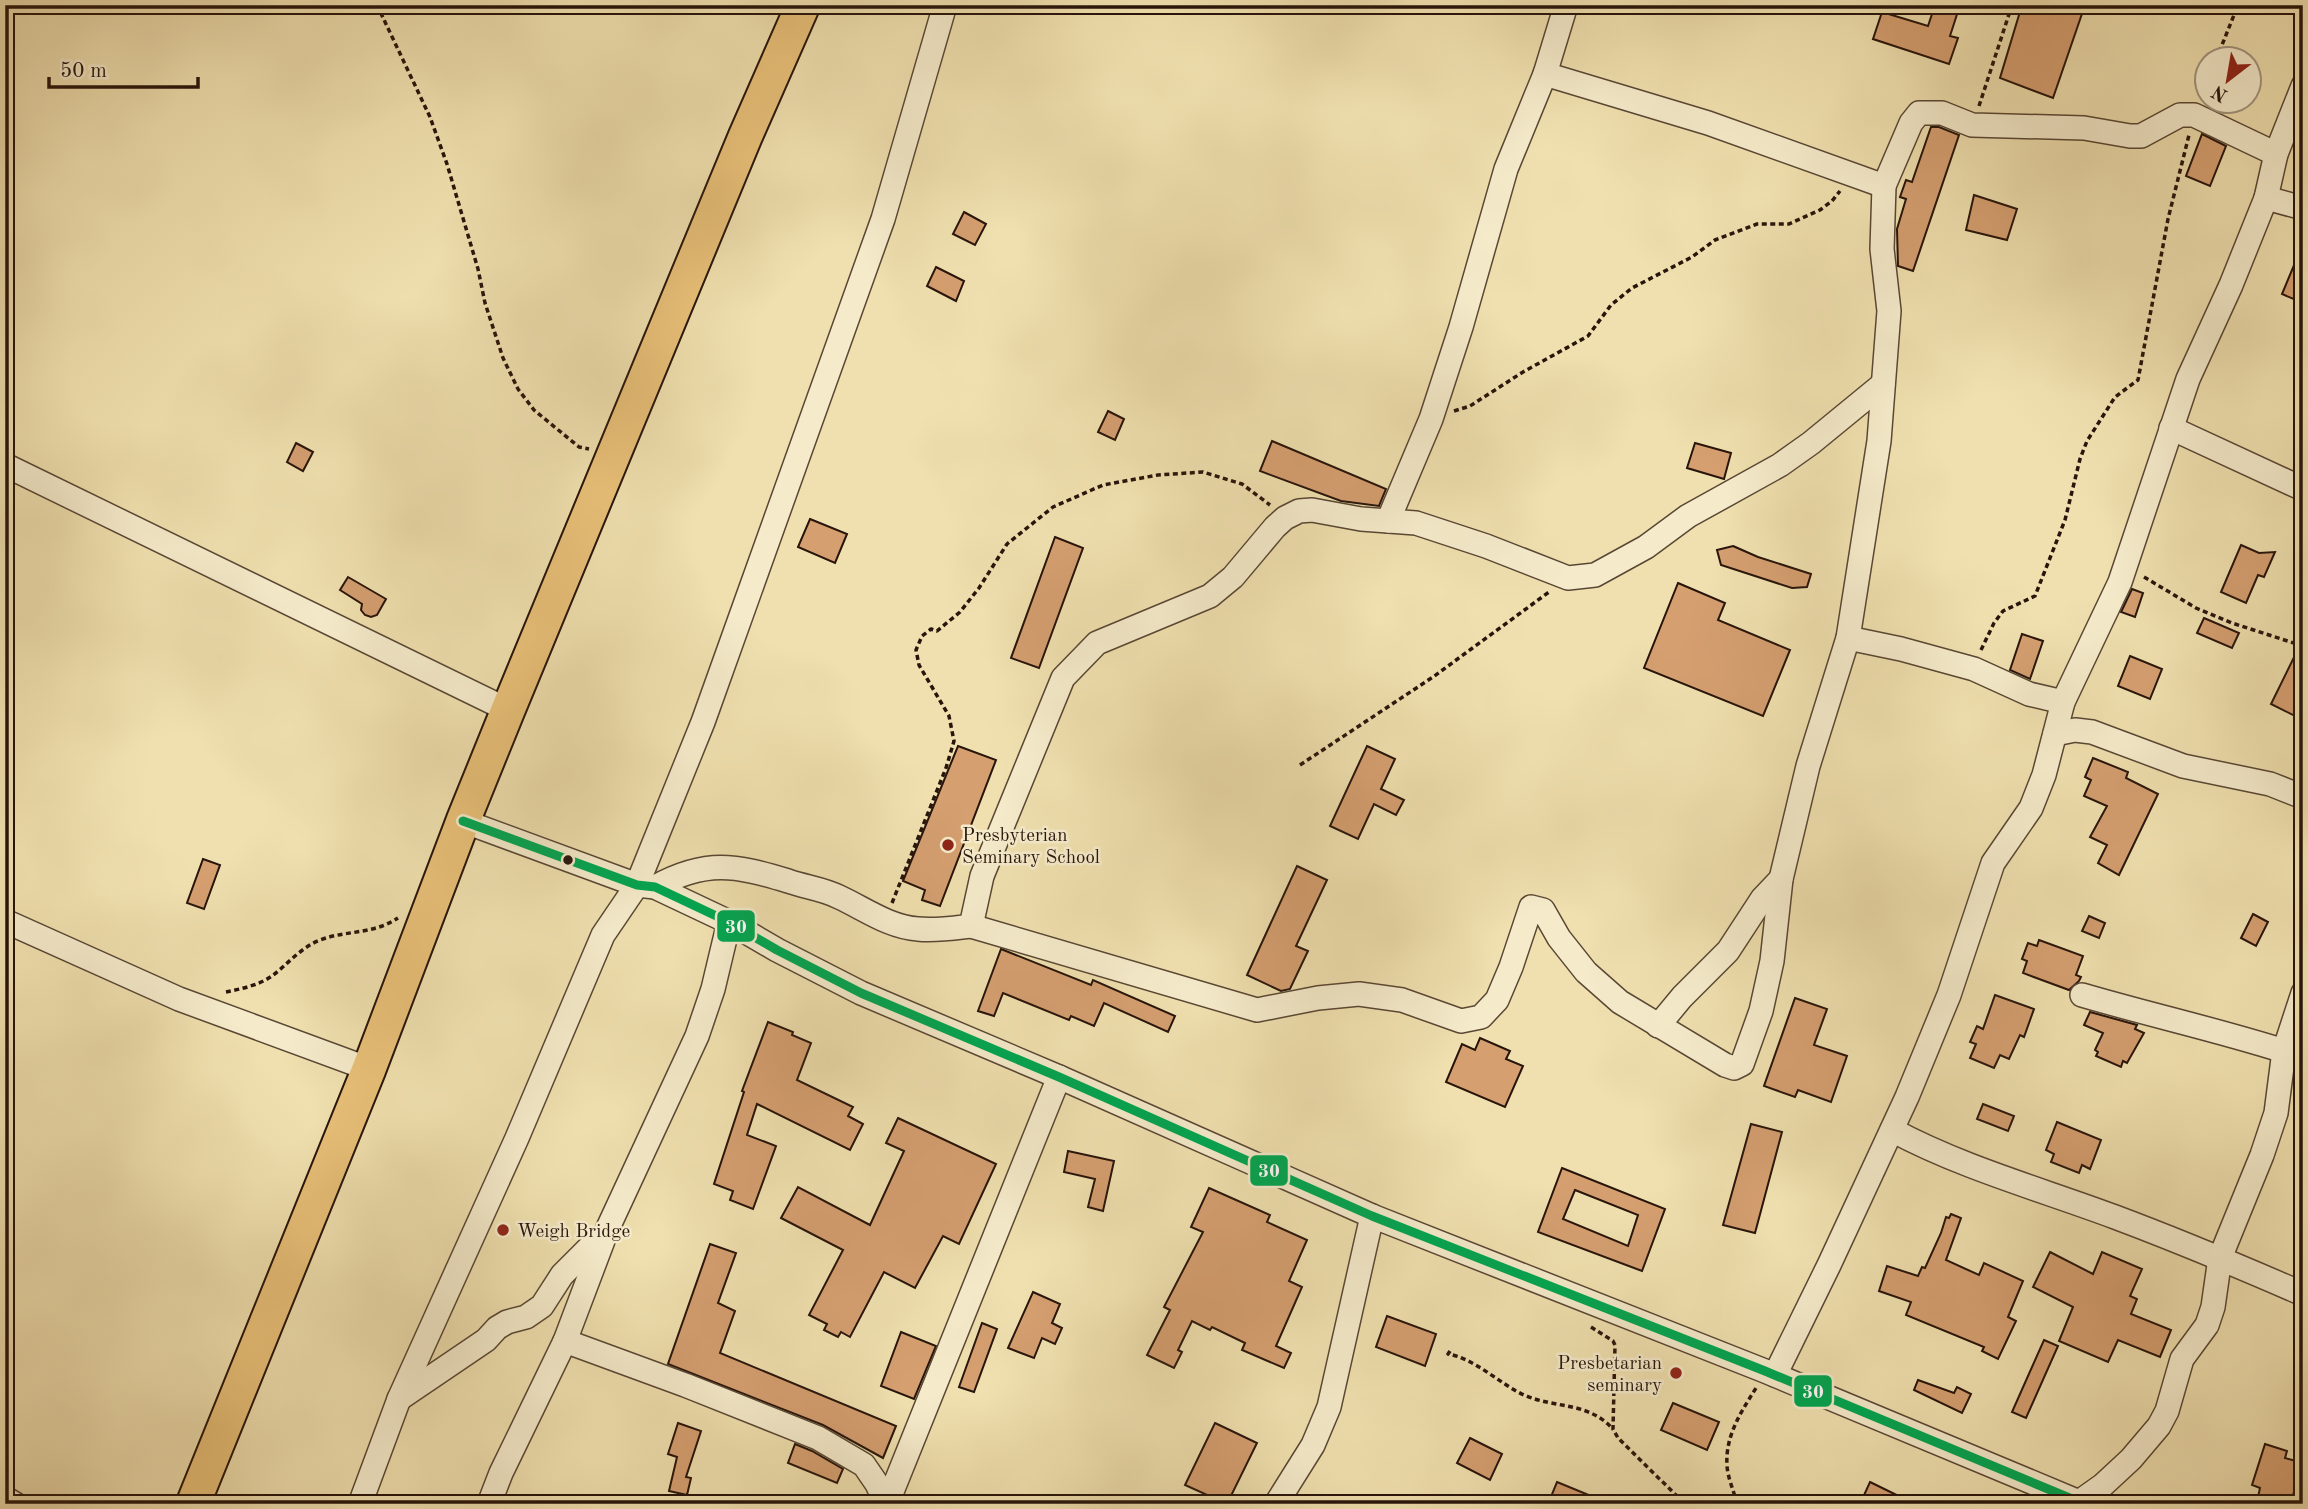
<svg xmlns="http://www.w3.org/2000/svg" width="2308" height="1509" font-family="'Old Standard TT',serif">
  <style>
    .building { fill: #d59f70; stroke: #27140b; stroke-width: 2; fill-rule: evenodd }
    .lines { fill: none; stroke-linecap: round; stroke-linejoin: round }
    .minor-casing { stroke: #594734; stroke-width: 26 }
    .highway-casing { stroke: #27140b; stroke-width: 37 }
    .path { stroke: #27140b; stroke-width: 3.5; stroke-dasharray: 5 3.5; stroke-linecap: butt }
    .minor { stroke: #f5ebcb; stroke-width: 23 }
    .highway { stroke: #e8c078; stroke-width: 33 }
    .bus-1-casing { stroke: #f5ebcb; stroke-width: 14 }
    .bus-1 { stroke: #00a651; stroke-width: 9 }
    .poi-dot { fill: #8f2418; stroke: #f5ebcb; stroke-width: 2.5 }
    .bus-dot { fill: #27140b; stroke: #f5ebcb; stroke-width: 2.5 }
    .labels { text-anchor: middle; stroke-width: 5; stroke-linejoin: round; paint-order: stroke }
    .poi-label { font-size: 19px; fill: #27140b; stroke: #f5ebcb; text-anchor: start }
    .line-badge { stroke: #f5ebcb; stroke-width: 2.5 }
    .badge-label { font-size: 19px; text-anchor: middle; font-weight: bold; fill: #fff }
  </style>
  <rect width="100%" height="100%" fill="#f0e0af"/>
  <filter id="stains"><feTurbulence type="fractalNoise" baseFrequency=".00286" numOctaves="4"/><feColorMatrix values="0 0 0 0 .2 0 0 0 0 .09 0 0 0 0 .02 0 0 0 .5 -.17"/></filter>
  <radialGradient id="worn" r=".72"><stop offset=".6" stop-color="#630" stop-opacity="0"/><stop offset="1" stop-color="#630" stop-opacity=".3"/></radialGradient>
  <g class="building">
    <polygon points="1935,5 1960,5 1950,36 1958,38 1949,64 1873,39 1882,12 1928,26"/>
    <polygon points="2022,5 2085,5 2053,98 2000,78"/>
    <polygon points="1931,127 1939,127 1959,135 1913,271 1898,266 1897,229 1906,199 1900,197 1906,180 1912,182"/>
    <polygon points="2202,134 2226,146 2210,186 2186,176"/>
    <polygon points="1974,195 2017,209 2007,240 1966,230"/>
    <polygon points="964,212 986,224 975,245 953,234"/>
    <polygon points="2302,246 2303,246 2303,303 2282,294"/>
    <polygon points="936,267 964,281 956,301 927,286"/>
    <polygon points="1108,411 1124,419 1115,440 1098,432"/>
    <polygon points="1272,441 1386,489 1379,506 1341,501 1260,471"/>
    <polygon points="296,443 313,452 303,471 287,462"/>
    <polygon points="1695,443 1731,453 1724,479 1687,468"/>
    <polygon points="810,519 847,534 835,563 798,547"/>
    <polygon points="1055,537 1083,548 1039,668 1011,658"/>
    <polygon points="2241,545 2259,553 2275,552 2264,577 2258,575 2246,603 2221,592"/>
    <polygon points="1733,546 1758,557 1811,574 1807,587 1792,588 1721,565 1717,550"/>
    <polygon points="348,577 386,599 377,615 371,617 365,615 361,610 362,604 340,590"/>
    <polygon points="1678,583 1725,603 1718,620 1790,650 1763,716 1644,668"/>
    <polygon points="2132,589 2143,593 2135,617 2121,612"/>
    <polygon points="2204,618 2239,633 2232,648 2197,633"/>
    <polygon points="2022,634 2043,641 2030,679 2010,670"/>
    <polygon points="2303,639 2303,720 2271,704"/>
    <polygon points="2130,656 2162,669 2150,699 2118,686"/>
    <polygon points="958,746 996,760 940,906 922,900 925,890 903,881"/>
    <polygon points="1367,746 1395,759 1381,789 1404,800 1396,815 1374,804 1358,839 1330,826"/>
    <polygon points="2093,758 2128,772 2126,778 2158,794 2119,875 2098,863 2107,845 2090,837 2107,806 2084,796 2091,780 2085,777"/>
    <polygon points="203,859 220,865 204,909 187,903"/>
    <polygon points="1297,866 1327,880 1296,946 1308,951 1290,989 1281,991 1247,975"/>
    <polygon points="2253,914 2268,922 2256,946 2241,938"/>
    <polygon points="2089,916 2105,923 2099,938 2082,931"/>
    <polygon points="2039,940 2083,956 2076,975 2081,977 2079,981 2069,990 2023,973 2027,961 2022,959 2028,943 2037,946"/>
    <polygon points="1001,949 1091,985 1093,980 1175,1016 1168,1032 1104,1003 1094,1026 1071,1016 1069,1020 1003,993 994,1016 978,1011"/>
    <polygon points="1995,995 2034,1009 2024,1037 2020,1035 2009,1059 2000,1055 1994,1068 1970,1058 1976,1044 1970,1042 1977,1026 1983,1029"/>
    <polygon points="1795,998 1827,1009 1814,1045 1847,1056 1831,1102 1798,1090 1795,1097 1764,1086"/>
    <polygon points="2090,1012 2137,1025 2135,1029 2144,1033 2127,1063 2123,1061 2121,1067 2096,1056 2098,1052 2095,1050 2103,1033 2084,1025"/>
    <polygon points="768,1022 793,1032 792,1035 811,1043 797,1080 853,1107 848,1116 863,1124 850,1150 757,1104 747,1135 776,1146 753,1209 730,1200 733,1191 714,1184 744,1092 742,1091"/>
    <polygon points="1480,1038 1510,1051 1506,1059 1523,1066 1505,1107 1446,1082 1462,1044 1475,1050"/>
    <polygon points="1983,1104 2014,1116 2008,1131 1977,1119"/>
    <polygon points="898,1118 996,1164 959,1244 943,1236 915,1288 884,1272 850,1337 841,1332 838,1337 824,1330 827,1324 809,1315 843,1250 781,1218 798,1187 870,1225 904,1151 886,1143"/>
    <polygon points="2057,1122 2101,1140 2090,1169 2082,1165 2079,1173 2051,1162 2054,1154 2046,1150"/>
    <polygon points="1751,1124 1782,1132 1755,1233 1723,1225"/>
    <polygon points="1068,1151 1114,1161 1103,1211 1088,1207 1095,1179 1064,1172"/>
    <path d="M1562,1168L1665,1209L1642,1271L1538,1232ZM1575,1190L1638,1215L1628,1246L1563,1219Z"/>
    <polygon points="1209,1188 1270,1215 1267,1222 1307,1240 1289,1281 1302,1287 1276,1346 1291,1353 1284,1368 1242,1350 1245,1343 1212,1327 1210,1330 1192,1321 1178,1350 1182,1352 1174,1368 1147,1355 1170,1310 1164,1307 1203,1232 1191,1227"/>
    <polygon points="1951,1214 1961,1218 1946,1260 1979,1275 1984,1263 2023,1281 2008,1317 2016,1321 1998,1359 1982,1351 1984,1347 1906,1315 1911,1302 1879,1291 1887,1266 1918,1276 1922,1267 1925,1268 1941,1233 1946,1217 1949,1218"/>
    <polygon points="710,1244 736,1253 718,1303 735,1311 720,1353 896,1426 883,1458 823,1425 668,1364"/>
    <polygon points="2050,1252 2093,1274 2102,1252 2142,1269 2130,1296 2137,1299 2131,1314 2171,1330 2160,1357 2118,1340 2108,1362 2059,1341 2073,1307 2033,1287"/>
    <polygon points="1033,1292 1060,1304 1052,1323 1062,1328 1055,1344 1042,1338 1034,1358 1008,1348"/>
    <polygon points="1387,1316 1436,1334 1425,1366 1376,1347"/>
    <polygon points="982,1323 997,1329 974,1392 959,1387"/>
    <polygon points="901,1332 936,1346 914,1399 881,1386"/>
    <polygon points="2044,1340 2058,1346 2026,1418 2012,1412"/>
    <polygon points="1918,1380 1954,1393 1957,1387 1971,1394 1962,1413 1914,1390"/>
    <polygon points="1673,1403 1719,1422 1707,1450 1661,1430"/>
    <polygon points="678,1423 701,1431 686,1477 691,1478 687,1495 669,1491 677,1457 668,1454"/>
    <polygon points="1215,1423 1257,1443 1227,1504 1185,1485"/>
    <polygon points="1470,1438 1502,1454 1490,1480 1457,1463"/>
    <polygon points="795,1444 812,1451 843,1469 837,1483 788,1463"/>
    <polygon points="2265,1444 2287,1451 2285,1458 2303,1463 2292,1498 2282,1495 2279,1504 2258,1497 2260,1488 2252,1485"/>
    <polygon points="1557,1482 1608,1503 1608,1504 1548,1504"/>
    <polygon points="1870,1482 1915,1504 1860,1504"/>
  </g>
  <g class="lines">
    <defs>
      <g id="minor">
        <polyline points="1545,74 1708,123 1884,186"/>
        <polyline points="2266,198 2303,208"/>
        <polyline points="2171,428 2303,489"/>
        <polyline points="5,465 508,710"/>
        <polyline points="1388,521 1431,419 1461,327 1506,169 1545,74 1566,5"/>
        <polyline points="1848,638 1901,649 1974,669 2029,694 2063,702"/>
        <polyline points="2055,734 2075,730 2092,732 2183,766 2270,784 2303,797"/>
        <polyline points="463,821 637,885 655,887 729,922 777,950 861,993 1059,1077 1372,1216 1765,1371 2084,1504"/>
        <path d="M655,887C706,859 735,865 788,881C805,887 824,889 839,897C865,909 889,927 918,929C935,931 954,928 971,926L982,876L1063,678L1097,643L1210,596L1233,577L1275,527L1285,518L1299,511L1312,510L1361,519L1416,523L1486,546L1568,578L1595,575L1646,547L1688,516L1780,465L1811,443L1883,384"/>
        <polyline points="5,921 179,999 369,1069"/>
        <polyline points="971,926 1257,1010 1318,998 1359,994 1402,1000 1461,1021 1481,1017 1497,1000 1511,967 1531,907 1543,910 1559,938 1586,972 1620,1002 1725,1065 1734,1068 1742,1064 1761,1011 1772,961 1781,879 1808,766 1848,638 1879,441 1889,311 1882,249 1884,186 1911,123 1919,113 1942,113 1972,125 2084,128 2130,136 2141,136 2180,115 2194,115 2276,154"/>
        <path d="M2082,995C2150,1015 2218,1030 2284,1051"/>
        <polyline points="1658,1026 1682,997 1728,951 1762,899 1781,879"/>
        <path d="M1892,1130C1963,1168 2040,1189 2115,1217C2179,1241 2241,1267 2303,1294"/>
        <polyline points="565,1341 685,1385 818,1438 864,1465 877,1484 886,1504"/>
        <polyline points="1775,1375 1829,1265 1907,1097 1949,995 1993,863 2031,808 2044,775 2063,702 2120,582 2188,379 2231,285 2266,198 2276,154 2303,86"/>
        <polyline points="399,1399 486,1340 497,1328 507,1322 526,1317 542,1306 562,1275 595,1242"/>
        <polyline points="5,1498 15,1504"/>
        <polyline points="2079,1502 2103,1485 2131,1459 2159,1426 2167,1411 2182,1359 2207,1325 2213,1307 2220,1258 2262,1155 2276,1113 2284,1051 2303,993"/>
        <polyline points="360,1504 399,1399 517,1138 603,935 637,885 703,722 883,219 945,5"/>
        <polyline points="489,1504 501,1473 565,1341 607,1230 697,1036 713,989 729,922"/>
        <polyline points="887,1504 1059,1077"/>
        <polyline points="1276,1504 1313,1445 1329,1407 1372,1216"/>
      </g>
      <polyline id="highway" points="193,1504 369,1069 463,821 508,710 745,137 803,5"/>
    </defs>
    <use href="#minor" class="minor-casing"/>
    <use href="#highway" class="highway-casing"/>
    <g class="path">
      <polyline points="377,5 430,117 447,164 478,269 485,303 503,358 518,389 534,410 579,447 589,449"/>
      <polyline points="2216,60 2238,5"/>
      <polyline points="2202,95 2206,84"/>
      <polyline points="1979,106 2012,5"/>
      <polyline points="1454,411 1470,406 1523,372 1588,336 1611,305 1632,288 1692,257 1715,240 1757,224 1789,224 1820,210 1832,201 1840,191"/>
      <polyline points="2144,577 2196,608 2232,623 2303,646"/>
      <polyline points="1981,650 1994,623 2003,611 2035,596 2065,520 2080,459 2087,441 2115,397 2138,380 2168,219 2189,135"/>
      <polyline points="1300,765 1433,677 1549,592"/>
      <polyline points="892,903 946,768 954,741 949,716 919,665 916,650 922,636 931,629 937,631 960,612 979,588 1007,544 1053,507 1103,485 1158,475 1203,472 1242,484 1270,505"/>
      <path d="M226,992C241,989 259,985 272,976C288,964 300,948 320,940C346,930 372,935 398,918"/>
      <polyline points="1591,1327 1613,1341 1615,1345 1613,1429 1618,1438 1685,1504"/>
      <path d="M1450,1351L1448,1354C1474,1358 1500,1384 1524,1395C1556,1409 1587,1401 1613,1429"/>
      <path d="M1737,1504C1734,1491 1728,1479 1727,1466C1725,1436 1741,1412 1756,1388"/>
    </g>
    <use href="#minor" class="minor"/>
    <use href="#highway" class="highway"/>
    <defs>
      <polyline id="bus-1" points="463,821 637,885 655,887 729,922 777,950 861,993 1059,1077 1372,1216 1765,1371 2084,1504"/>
    </defs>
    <use href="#bus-1" class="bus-1-casing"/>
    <use href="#bus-1" class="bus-1"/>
  </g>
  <g class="poi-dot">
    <circle cx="948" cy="845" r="7"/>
    <circle cx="503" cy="1230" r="7"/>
    <circle cx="1676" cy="1373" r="7"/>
  </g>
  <circle class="bus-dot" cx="568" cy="860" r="6"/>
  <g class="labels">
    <g class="poi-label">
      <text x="962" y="841">Presbyterian<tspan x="962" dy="22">Seminary School</tspan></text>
      <text x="517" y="1237">Weigh Bridge</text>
      <text x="1662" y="1369" text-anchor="end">Presbetarian<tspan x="1662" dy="22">seminary</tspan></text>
    </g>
  </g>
  <g class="line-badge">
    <rect x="716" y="909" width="40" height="34" rx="7" fill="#00a651"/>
    <rect x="1249" y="1154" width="40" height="33" rx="7" fill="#00a651"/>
    <rect x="1793" y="1374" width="40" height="34" rx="7" fill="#00a651"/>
  </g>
  <g class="badge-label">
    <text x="736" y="933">30</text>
    <text x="1269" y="1177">30</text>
    <text x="1813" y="1398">30</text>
  </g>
  <rect width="2308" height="1509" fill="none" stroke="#f0e0af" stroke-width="28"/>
  <rect x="7" y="7" width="2294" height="1495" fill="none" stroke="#27140b" stroke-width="3.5"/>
  <rect x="14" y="14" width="2280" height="1481" fill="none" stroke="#27140b" stroke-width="2"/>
  <g transform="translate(2228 80) rotate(211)"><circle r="33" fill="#f5ebcb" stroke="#a3957e" stroke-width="2"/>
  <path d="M0-5L12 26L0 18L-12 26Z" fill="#8f2418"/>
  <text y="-10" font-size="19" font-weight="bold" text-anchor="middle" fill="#27140b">N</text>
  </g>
  <path d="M49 77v10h149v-10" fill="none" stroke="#27140b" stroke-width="3.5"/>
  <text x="60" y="77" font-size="21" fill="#27140b" stroke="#f5ebcb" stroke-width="5" paint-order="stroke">50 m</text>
  <rect width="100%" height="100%" filter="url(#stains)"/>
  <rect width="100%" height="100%" fill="url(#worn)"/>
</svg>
